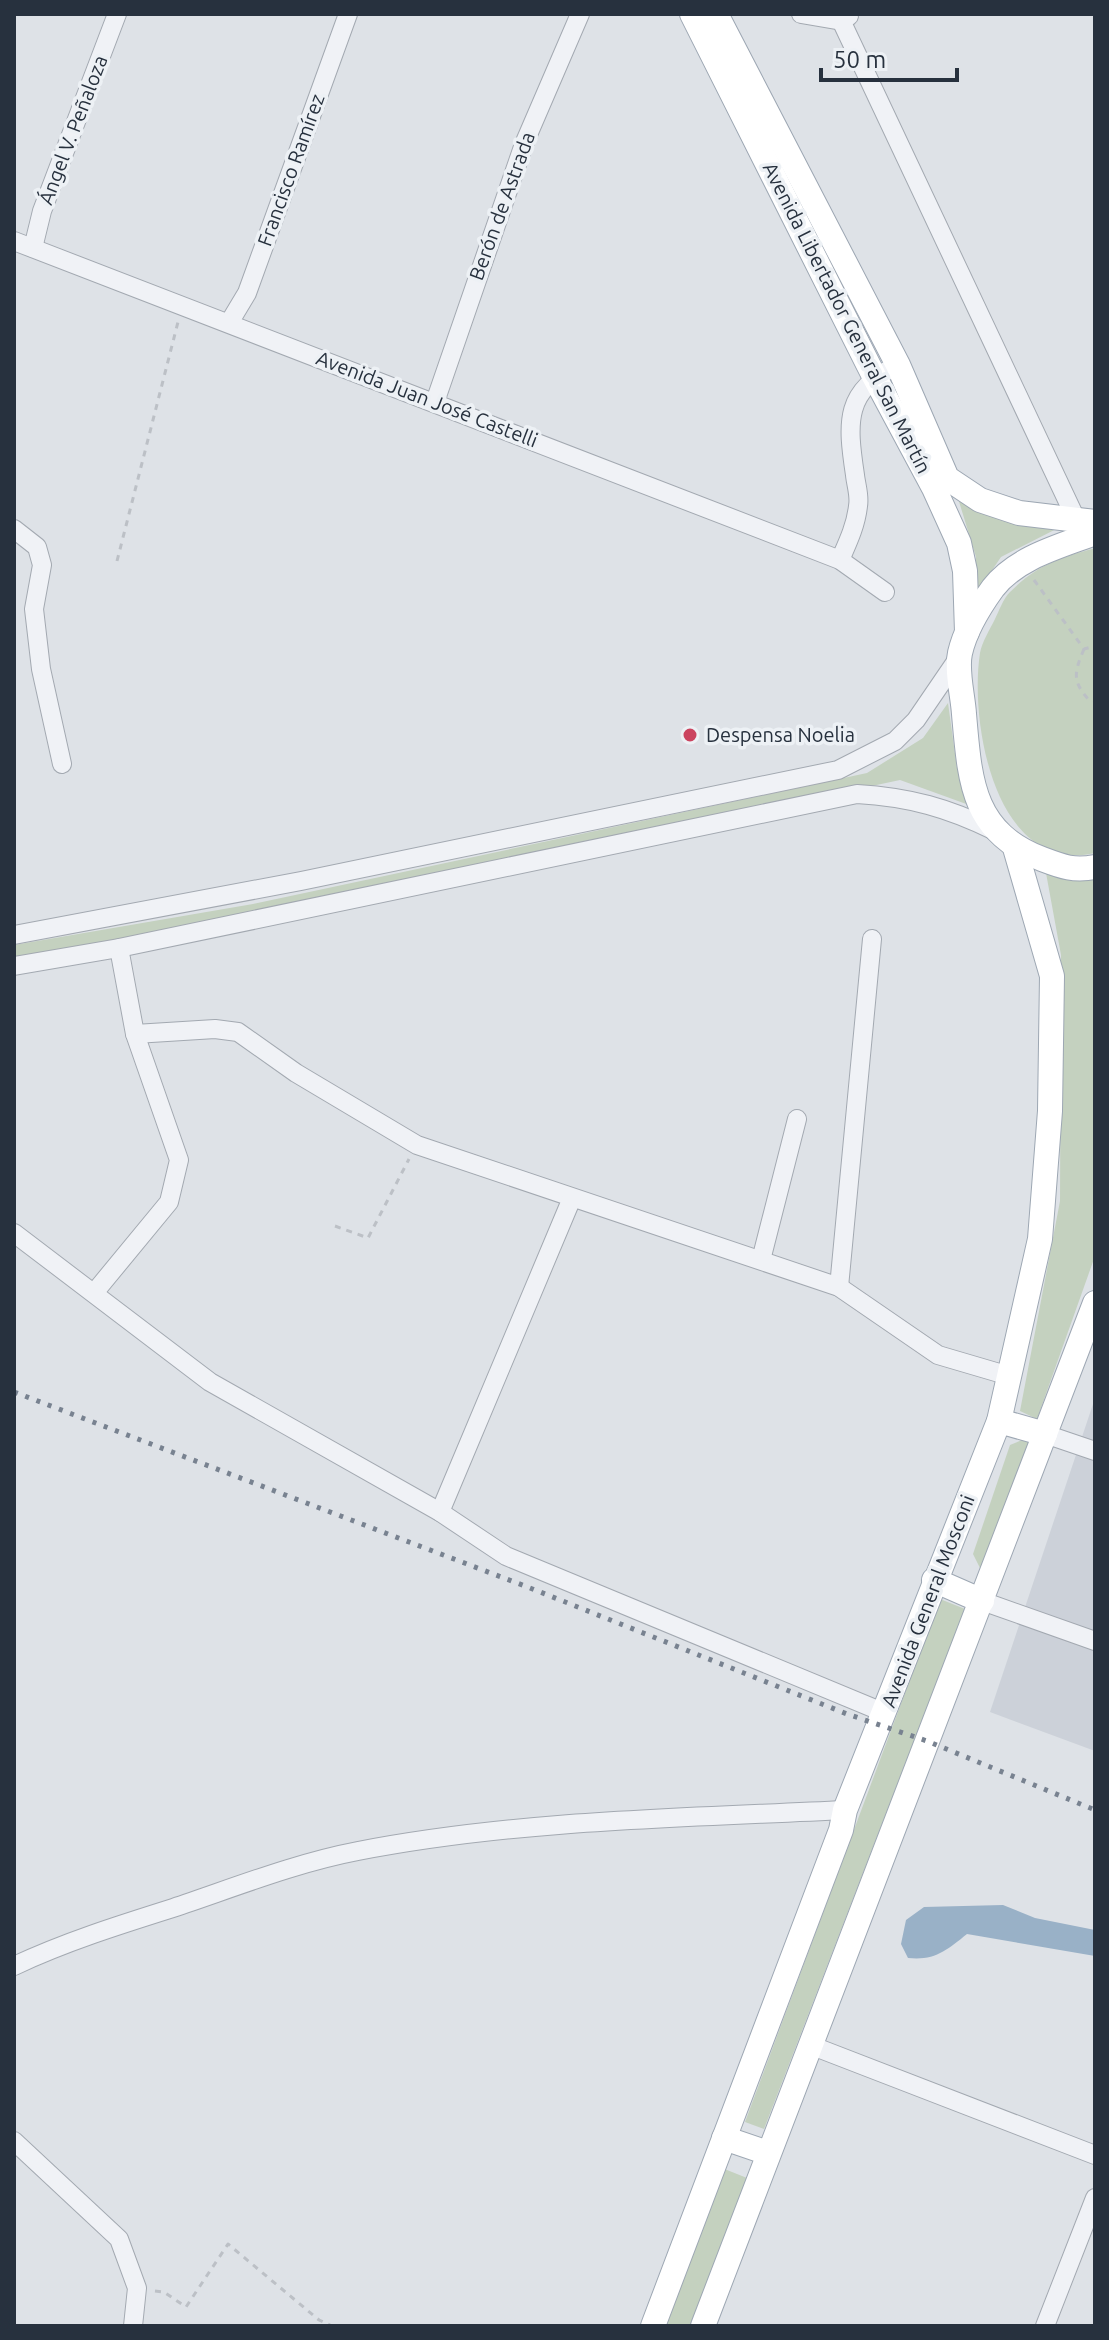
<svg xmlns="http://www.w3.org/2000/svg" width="1109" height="2340" font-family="Ubuntu,sans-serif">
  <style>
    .built { fill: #ccd1d9 }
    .green { fill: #c4d1bf }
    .water { fill: #99b1c7 }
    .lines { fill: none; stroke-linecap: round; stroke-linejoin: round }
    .minor-casing { stroke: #a3a9b1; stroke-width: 20 }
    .major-casing { stroke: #9da7b3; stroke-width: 26 }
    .path { stroke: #bcc0c6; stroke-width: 3; stroke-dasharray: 6 6; stroke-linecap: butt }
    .minor { stroke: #f0f2f6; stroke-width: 18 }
    .major { stroke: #fff; stroke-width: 24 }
    .rail { stroke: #788290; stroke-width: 5; stroke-dasharray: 4 8; stroke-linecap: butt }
    .poi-dot { fill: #cb445f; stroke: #edf1f5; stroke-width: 3 }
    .labels { text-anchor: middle; stroke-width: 7; stroke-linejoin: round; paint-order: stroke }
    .street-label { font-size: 20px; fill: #27313e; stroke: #edf1f5 }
    .poi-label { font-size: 20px; fill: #27313e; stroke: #edf1f5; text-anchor: start }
  </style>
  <rect width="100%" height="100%" fill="#dee2e7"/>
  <polygon class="built" points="1095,1398 1095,1751 990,1712"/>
  <g class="green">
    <polygon points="957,495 1007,522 1066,524 1001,557 972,600 976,557"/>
    <path d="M1095,548V853C996,876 969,724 980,653C982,642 990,629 995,619C999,611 1003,599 1010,592C1037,565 1059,558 1095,548Z"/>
    <polygon points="948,703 957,768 969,805 900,780 259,917 14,959 14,945 253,904 867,773 923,738"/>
    <polygon points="1046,873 1095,880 1095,1256 1037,1419 1020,1411 1060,1201 1061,955"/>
    <polygon points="1029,1437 1034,1443 983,1574 973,1554 1010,1445"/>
    <polygon points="940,1599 965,1609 764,2129 745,2122"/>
    <polygon points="722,2168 747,2178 691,2326 662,2326"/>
  </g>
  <path class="water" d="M1003,1905L1035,1918L1095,1930V1956L967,1934C947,1950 935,1961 908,1958L901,1944L906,1920L924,1907Z"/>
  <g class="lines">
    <defs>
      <g id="minor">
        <polyline points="801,14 842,21 849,16"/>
        <polyline points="838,14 1076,519"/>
        <polyline points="14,241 840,560 885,592"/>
        <polyline points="33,248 42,211 117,14"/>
        <polyline points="229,323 247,293 348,14"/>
        <polyline points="435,402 524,144 580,14"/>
        <polyline points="14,529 37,547 42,565 34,609 41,669 62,764"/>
        <path d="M840,560C848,542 856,525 858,506C860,496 856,485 855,475C847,422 844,390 898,365"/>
        <polyline points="14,935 301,881 838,770 895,741 916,720 959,657"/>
        <path d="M14,966L119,948L857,794C909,797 949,808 995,831"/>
        <polyline points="135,1034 215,1029 238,1032 296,1073 417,1145 839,1287 938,1355 1006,1375"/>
        <polyline points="14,1233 210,1382 440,1512 506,1556 885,1713"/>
        <polyline points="761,1260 797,1119"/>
        <polyline points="839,1287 872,939"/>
        <polyline points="94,1293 169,1202 179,1160 135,1034 119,948"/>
        <polyline points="1045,1434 1095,1451"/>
        <polyline points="440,1512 572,1198"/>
        <polyline points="982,1601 1095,1641"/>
        <path d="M14,1966C65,1942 119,1925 173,1908C233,1888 295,1863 358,1851C518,1820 683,1818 845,1810"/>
        <polyline points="810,2045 1095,2155"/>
        <polyline points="14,2141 119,2239 137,2288 133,2326"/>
        <polyline points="1045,2326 1095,2198"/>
      </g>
      <g id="major">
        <polyline points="692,14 874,376 934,488 959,543 965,571 967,632"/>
        <polyline points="716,14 898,365 947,478 980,500 1019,513 1095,522"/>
        <path d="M1095,533C1061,546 1017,557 993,588C980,606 965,631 960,653C956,671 963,696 964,714C970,782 972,832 1042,859C1063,867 1074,871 1095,867"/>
        <polyline points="999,1421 1045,1434"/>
        <polyline points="934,1580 982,1601"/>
        <polyline points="724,2138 768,2153"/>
        <polyline points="653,2326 841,1830 845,1810 999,1421 1040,1239 1050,1111 1052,976 1015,848"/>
        <polyline points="703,2326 1095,1303"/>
      </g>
    </defs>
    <use href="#minor" class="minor-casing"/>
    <use href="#major" class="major-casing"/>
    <g class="path">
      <polyline points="117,561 178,322"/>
      <polyline points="1034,580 1084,649 1095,646"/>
      <path d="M1084,649C1074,673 1072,681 1089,700L1095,701"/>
      <polyline points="335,1226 368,1238 409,1159"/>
      <polyline points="155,2291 164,2292 186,2307 228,2244 319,2320 332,2326"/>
    </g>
    <use href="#minor" class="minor"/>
    <use href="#major" class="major"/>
    <polyline class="rail" points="14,1392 525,1586 847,1714 927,1741 1095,1810"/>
  </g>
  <circle class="poi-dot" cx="690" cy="735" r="8"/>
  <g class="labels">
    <g class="street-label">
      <text transform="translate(73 130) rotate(-69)" y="7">Ángel V. Peñaloza</text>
      <text transform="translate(291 170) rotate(-70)" y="7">Francisco Ramírez</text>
      <text transform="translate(502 206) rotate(-70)" y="7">Berón de Astrada</text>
      <text transform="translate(847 318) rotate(63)" y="7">Avenida Libertador General San Martín</text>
      <text transform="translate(427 399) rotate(21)" y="7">Avenida Juan José Castelli</text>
      <text transform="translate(928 1601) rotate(-69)" y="7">Avenida General Mosconi</text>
    </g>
    <g class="poi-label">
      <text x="706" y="742">Despensa Noelia</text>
    </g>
  </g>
  <rect width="1109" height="2340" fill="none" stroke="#27313e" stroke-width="32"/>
  <path d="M821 68v12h136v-12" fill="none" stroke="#27313e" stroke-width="4"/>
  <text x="833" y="68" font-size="24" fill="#27313e" stroke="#edf1f5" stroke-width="6" paint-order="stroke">50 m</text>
</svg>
